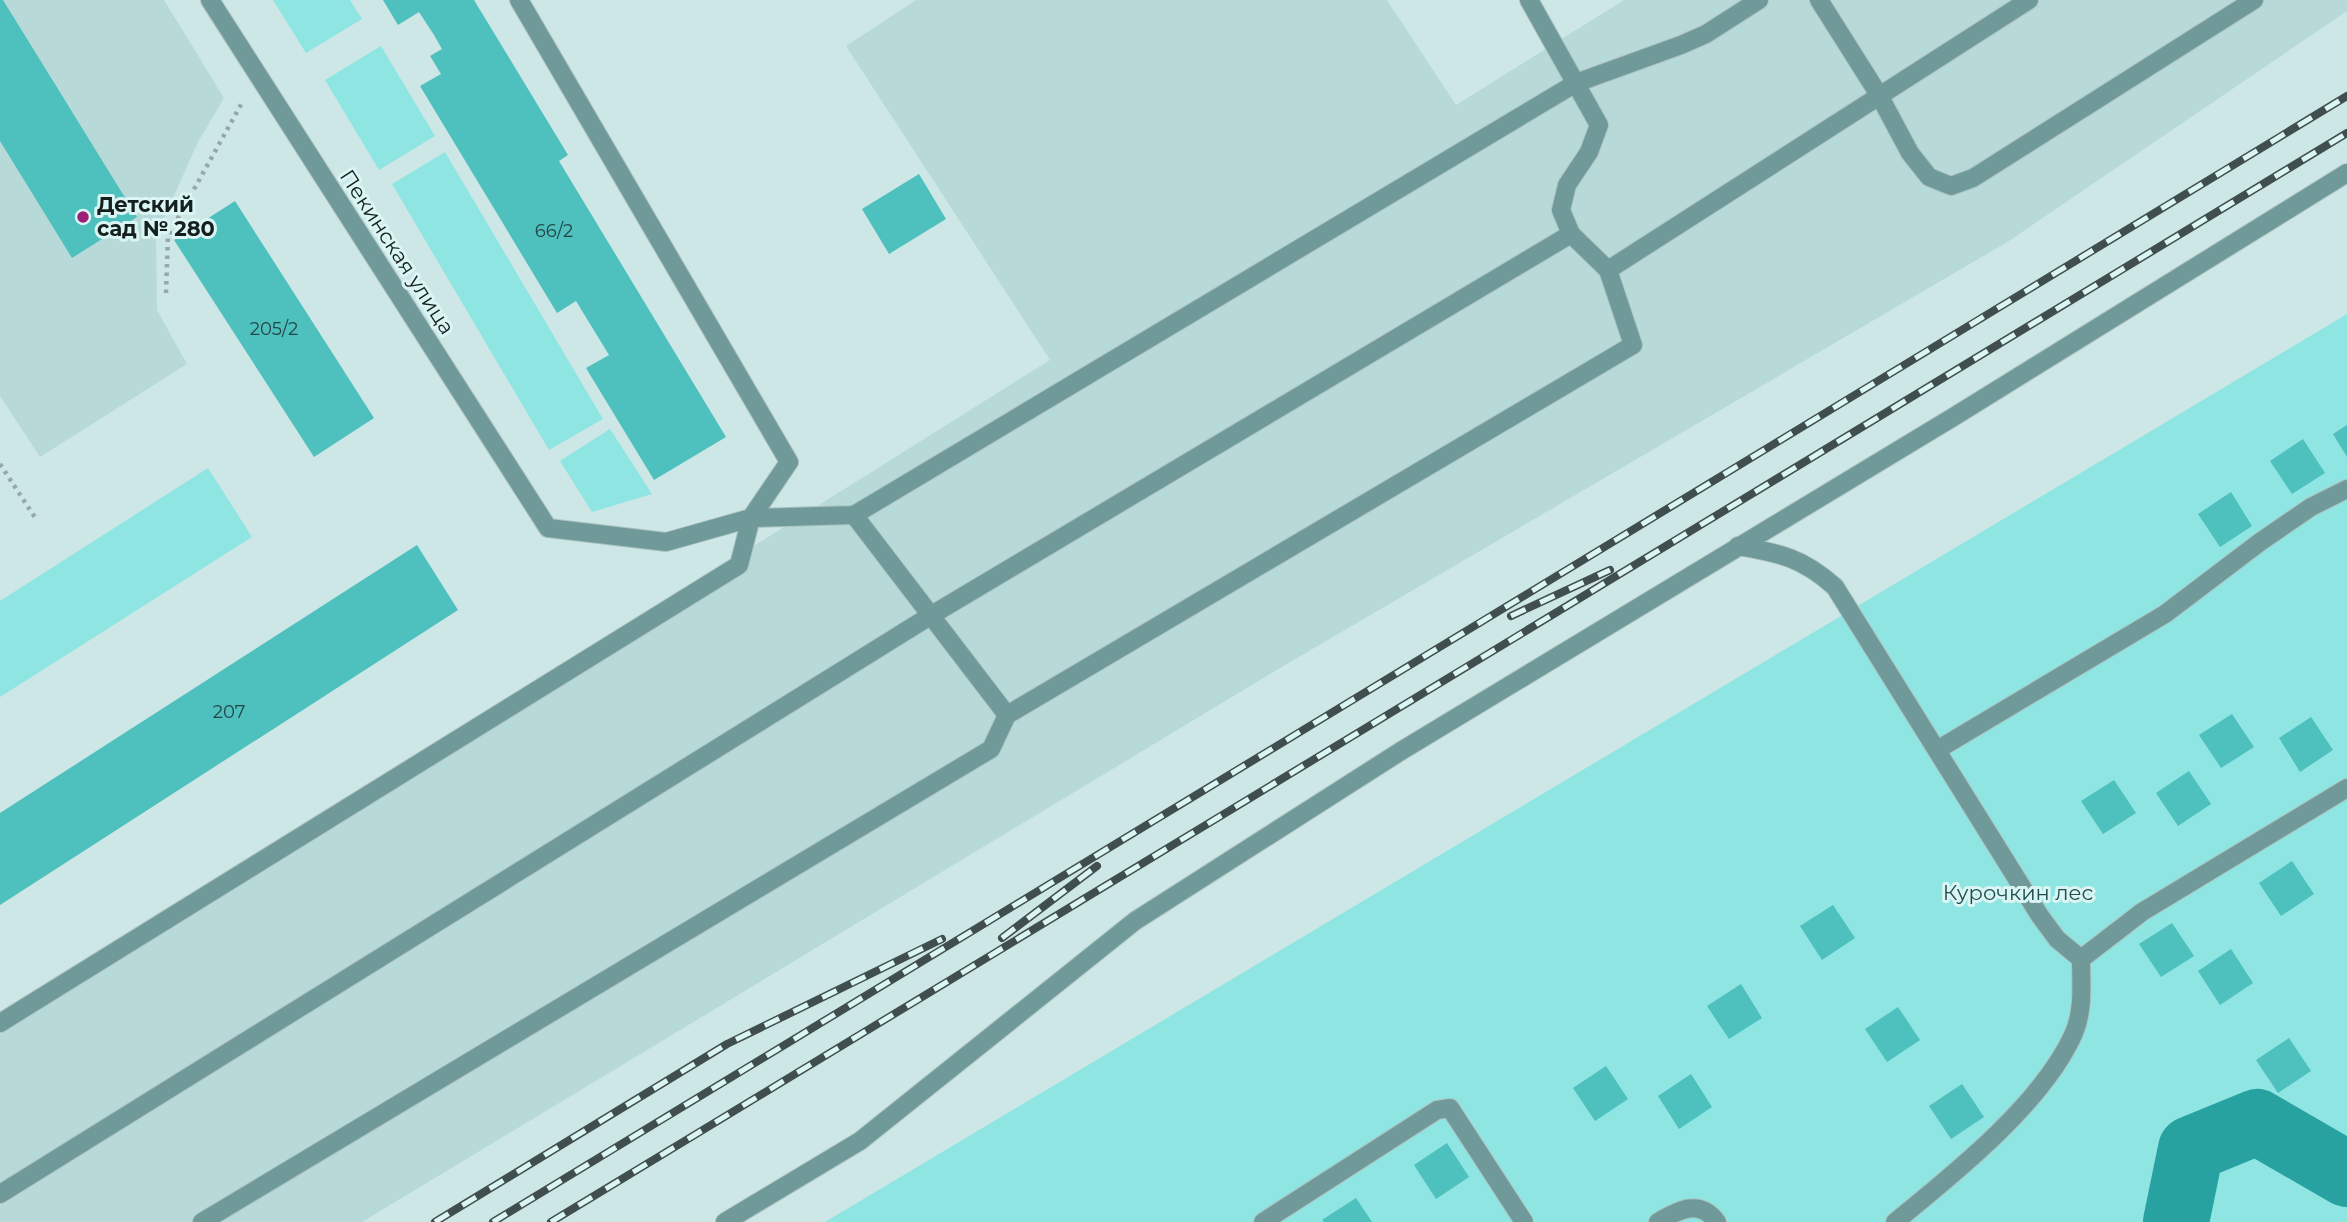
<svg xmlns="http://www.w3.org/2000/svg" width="2347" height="1222" font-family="Montserrat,sans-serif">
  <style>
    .built { fill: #b7dad8 }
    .green { fill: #8ee5e2 }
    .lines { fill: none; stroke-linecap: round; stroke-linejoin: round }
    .river { stroke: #28a2a0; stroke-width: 66 }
    .building { fill: #4ec0bd }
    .minor-casing { stroke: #acc3c2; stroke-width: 20 }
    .path { stroke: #94a9a8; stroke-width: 4.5; stroke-dasharray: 3.5 5; stroke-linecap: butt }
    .minor { stroke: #709a99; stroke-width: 18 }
    .rail-casing { stroke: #404e4d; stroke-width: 8 }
    .rail { stroke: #daf5f3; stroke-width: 5; stroke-dasharray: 16; stroke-linecap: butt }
    .poi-dot { fill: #9c2077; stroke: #daf5f3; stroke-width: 2.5 }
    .labels { text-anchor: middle; stroke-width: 6; stroke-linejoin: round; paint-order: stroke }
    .number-label { font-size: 18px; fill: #234746 }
    .poi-label { font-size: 21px; font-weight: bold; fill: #151f1e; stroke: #daf5f3; text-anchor: start }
    .street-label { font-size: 21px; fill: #151f1e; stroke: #daf5f3 }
    .park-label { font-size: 21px; fill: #1d4f4e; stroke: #daf5f3 }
  </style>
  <rect width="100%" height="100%" fill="#cde7e6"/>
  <g class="built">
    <polygon points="0,0 164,0 224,98 198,142 156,236 157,310 187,364 40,457 0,396"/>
    <polygon points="916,0 1387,0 1456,105 1624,0 2347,0 2347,11 2009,241 1280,668 362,1222 0,1222 0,1019 1050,360 846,46"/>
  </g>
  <g class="green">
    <polygon points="273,0 350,0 362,19 306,53"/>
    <polygon points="381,46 435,136 379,170 325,80"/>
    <polygon points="445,152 603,419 549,450 392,184"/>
    <polygon points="2347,314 2347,1222 825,1222"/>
    <polygon points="610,429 652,494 592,512 560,461"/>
    <polygon points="208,468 252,537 0,697 0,601"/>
  </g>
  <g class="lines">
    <polyline class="river" points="2176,1222 2191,1149 2257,1122 2347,1174"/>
  </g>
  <g class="building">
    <polygon points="0,0 3,0 137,217 72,258 0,141"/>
    <polygon points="383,0 474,0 568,155 559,161 726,437 654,480 586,368 609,355 576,301 557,313 420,86 441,74 430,56 442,49 434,35 419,12 398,25"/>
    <polygon points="919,174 946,219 889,254 862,209"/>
    <polygon points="235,201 374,418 314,457 174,240"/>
    <polygon points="2347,425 2347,457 2333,434"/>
    <polygon points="2303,439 2325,473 2292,494 2270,461"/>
    <polygon points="2231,492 2252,526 2220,547 2198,514"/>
    <polygon points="417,545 458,610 0,905 0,813"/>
    <polygon points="2232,714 2254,747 2221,768 2199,735"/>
    <polygon points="2311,717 2333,750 2300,772 2279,738"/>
    <polygon points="2189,771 2211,804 2178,826 2156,793"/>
    <polygon points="2114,780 2136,813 2103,834 2081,801"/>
    <polygon points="2292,861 2314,894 2281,916 2259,883"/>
    <polygon points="1833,905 1855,938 1822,960 1800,926"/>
    <polygon points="2172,923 2194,956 2161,977 2139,944"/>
    <polygon points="2231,949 2253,983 2220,1005 2198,971"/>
    <polygon points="1741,984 1762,1018 1729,1039 1707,1006"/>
    <polygon points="1898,1007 1920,1040 1887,1062 1865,1029"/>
    <polygon points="2289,1038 2311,1071 2278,1093 2256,1060"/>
    <polygon points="1606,1066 1628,1099 1595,1121 1573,1088"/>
    <polygon points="1691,1074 1712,1107 1679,1129 1658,1096"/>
    <polygon points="1962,1084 1984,1117 1951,1139 1929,1106"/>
    <polygon points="1447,1143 1469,1177 1436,1199 1414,1165"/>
    <polygon points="1356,1198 1372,1222 1324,1222 1322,1220"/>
  </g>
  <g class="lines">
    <defs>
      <g id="minor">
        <polyline points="210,0 548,528 666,542 751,518 789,462 519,0"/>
        <polyline points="1819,0 1879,95 1910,153 1929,177 1951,186 1973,178 2254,0"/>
        <polyline points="1608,270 2029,0"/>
        <polyline points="854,515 1007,715"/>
        <path d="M1738,546C1780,553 1803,558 1835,587L2040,916L2057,939L2081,959"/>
        <polyline points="1937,750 2165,614 2260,542 2311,507 2347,489"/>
        <polyline points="0,1023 739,565 751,518 854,515 1576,83 1681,45 1706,34 1759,0"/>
        <polyline points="0,1194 930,616 1571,234"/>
        <polyline points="202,1222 991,749 1007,715 1633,345 1608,270 1571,234 1561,210 1567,185 1589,152 1599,125 1529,0"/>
        <polyline points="725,1222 860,1141 1135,921 1401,751 1955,416 2347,173"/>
        <polyline points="1263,1222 1437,1110 1450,1108 1524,1222"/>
        <path d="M1658,1222C1680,1209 1700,1199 1717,1222"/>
        <path d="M1895,1222C1954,1174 2043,1103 2074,1033C2084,1009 2081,983 2081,959L2142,912L2347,788"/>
      </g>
    </defs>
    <use href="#minor" class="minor-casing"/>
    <g class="path">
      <polyline points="166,293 168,236 243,101"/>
      <polyline points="0,464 36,519"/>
    </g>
    <use href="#minor" class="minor"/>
    <defs>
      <g id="rail">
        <polyline points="1511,616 1610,570"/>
        <polyline points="1002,938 1097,866"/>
        <polyline points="435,1222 727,1044 942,939"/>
        <polyline points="493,1222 2347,96"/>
        <polyline points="551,1222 2347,133"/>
      </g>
    </defs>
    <use href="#rail" class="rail-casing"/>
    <use href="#rail" class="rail"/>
  </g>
  <circle class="poi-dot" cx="83" cy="217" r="7"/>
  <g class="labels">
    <g class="number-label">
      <text x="554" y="237">66/2</text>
      <text x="274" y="335">205/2</text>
      <text x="229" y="718">207</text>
    </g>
    <g class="poi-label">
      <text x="97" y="212">Детский<tspan x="97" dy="24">сад № 280</tspan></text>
    </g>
    <g class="street-label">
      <text transform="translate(397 252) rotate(57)" y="7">Пекинская улица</text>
    </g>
    <g class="park-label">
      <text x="2018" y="900">Курочкин лес</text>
    </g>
  </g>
</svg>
